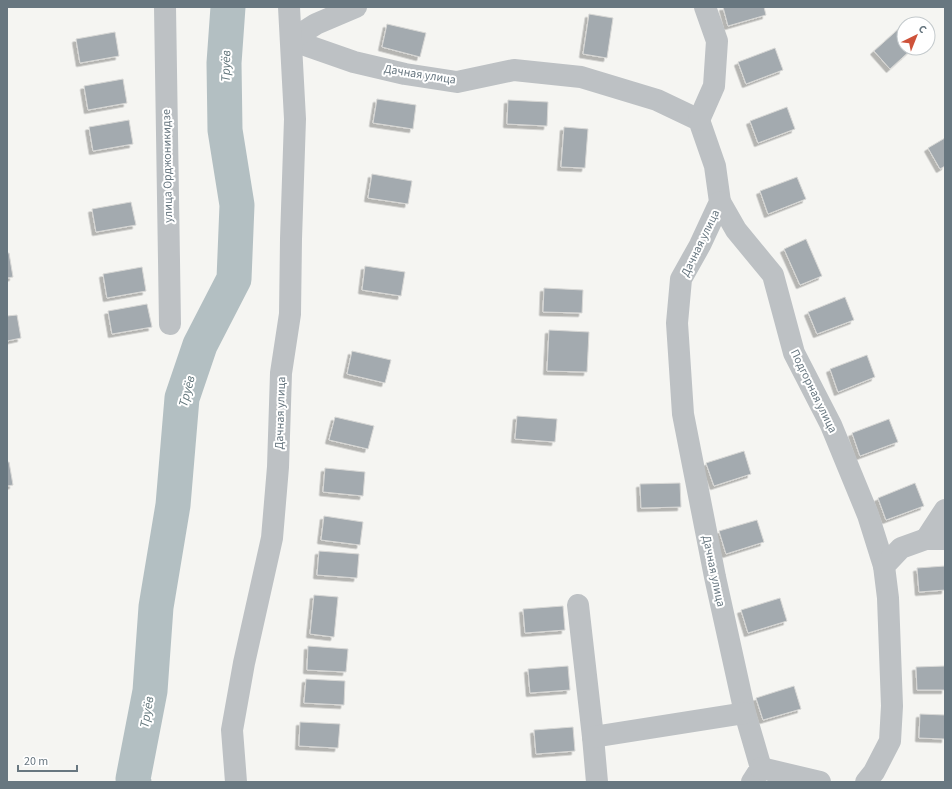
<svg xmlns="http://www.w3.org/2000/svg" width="952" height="789" font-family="'Source Sans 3',sans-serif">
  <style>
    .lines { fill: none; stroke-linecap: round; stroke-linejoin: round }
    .river { stroke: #b3bfc2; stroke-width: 35 }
    .building { fill: #a3aaaf; stroke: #d7d7d5; filter: url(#shadow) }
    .minor { stroke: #bdc1c4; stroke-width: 22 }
    .labels { text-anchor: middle; stroke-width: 4; stroke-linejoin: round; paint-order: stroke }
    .street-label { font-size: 12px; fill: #687780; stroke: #fff }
    .water-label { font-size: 13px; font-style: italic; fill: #63777c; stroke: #fff }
  </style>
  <defs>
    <filter id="shadow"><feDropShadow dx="-3.5" dy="3.5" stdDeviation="0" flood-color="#0004"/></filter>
  </defs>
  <rect width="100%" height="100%" fill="#f5f5f2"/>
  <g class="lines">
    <polyline class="river" points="134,782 133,779 150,691 156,607 173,505 182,398 200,345 234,279 237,205 225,130 224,63 228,7"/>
  </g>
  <g class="building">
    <polygon points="723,7 764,7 766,15 728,26"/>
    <polygon points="589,14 613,18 607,58 583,54"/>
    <polygon points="387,24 426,33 420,57 382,47"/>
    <polygon points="904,24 904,48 913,48 890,69 874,51"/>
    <polygon points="115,32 119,56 80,63 76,39"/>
    <polygon points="775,48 783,70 746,84 738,62"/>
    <polygon points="123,79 127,103 88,110 84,86"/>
    <polygon points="377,99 416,105 413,129 373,123"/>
    <polygon points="508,100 548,102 547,126 507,124"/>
    <polygon points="787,107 795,129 758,143 750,121"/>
    <polygon points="129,120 133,144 93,151 89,127"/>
    <polygon points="564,127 588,129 585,168 561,167"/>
    <polygon points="945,138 945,166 940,169 928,148"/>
    <polygon points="372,174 412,181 408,204 368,198"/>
    <polygon points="797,177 806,199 768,214 760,191"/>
    <polygon points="131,202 136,225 96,232 92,209"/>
    <polygon points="806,239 822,276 800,285 784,249"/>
    <polygon points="7,253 9,253 13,277 7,278"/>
    <polygon points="365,266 405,272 401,296 362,290"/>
    <polygon points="142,267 146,291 107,298 103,274"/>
    <polygon points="544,288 583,290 582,313 543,312"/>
    <polygon points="845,297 854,320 817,334 808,312"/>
    <polygon points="147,304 152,327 112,334 108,311"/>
    <polygon points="17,315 21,338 7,341 7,316"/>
    <polygon points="549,330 589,332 587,372 547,371"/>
    <polygon points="352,351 391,360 385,383 347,374"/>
    <polygon points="867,355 875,377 838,392 830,369"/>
    <polygon points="517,416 557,419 555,442 515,439"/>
    <polygon points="335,417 374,426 368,449 329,440"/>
    <polygon points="889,419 898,442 860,456 852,433"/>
    <polygon points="744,451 751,474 714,486 706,463"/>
    <polygon points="7,462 9,462 13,485 7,486"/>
    <polygon points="325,468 365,472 363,496 323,492"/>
    <polygon points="680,483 681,507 641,508 640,484"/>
    <polygon points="915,483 924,506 886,520 878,498"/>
    <polygon points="324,516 363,522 360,545 321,540"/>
    <polygon points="757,520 764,542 726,554 719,531"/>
    <polygon points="319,551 359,554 357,578 317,575"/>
    <polygon points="945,566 945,590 919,592 917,568"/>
    <polygon points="314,595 338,597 334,637 310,634"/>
    <polygon points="780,598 787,621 748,633 741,610"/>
    <polygon points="563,606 565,630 525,633 523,609"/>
    <polygon points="308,646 348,649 346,672 307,670"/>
    <polygon points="568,666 570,690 530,693 528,669"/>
    <polygon points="945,666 945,690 917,690 916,667"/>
    <polygon points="306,679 345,681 344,705 304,703"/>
    <polygon points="794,686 801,709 763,720 756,698"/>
    <polygon points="920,714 945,715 945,739 919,738"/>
    <polygon points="300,722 340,724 338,748 299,746"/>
    <polygon points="573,727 575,751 536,754 534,730"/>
  </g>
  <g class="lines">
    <g class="minor">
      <polyline points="165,7 170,324"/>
      <polyline points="291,40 354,62 405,74 457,82 514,70 581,77 657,100 699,120 715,166 720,202 700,245 681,279 677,323 683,414 715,577 745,713 761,768 752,782"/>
      <polyline points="291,40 316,24 356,7"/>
      <polyline points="699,120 714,86 717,41 705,7"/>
      <polyline points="720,202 736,230 773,275 794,353 831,425 868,515 884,566"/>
      <polyline points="926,539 945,510"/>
      <polyline points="578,605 593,737 597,782"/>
      <polyline points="593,737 745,713"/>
      <polyline points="761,768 820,782"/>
      <polyline points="236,782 232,730 244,663 272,538 278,467 281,373 290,314 291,239 295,119 289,7"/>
      <polyline points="866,782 874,772 890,741 892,706 888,598 884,566 901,548 926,539 945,539"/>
    </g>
  </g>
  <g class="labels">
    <g class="street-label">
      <text transform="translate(420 74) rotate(9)" y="4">Дачная улица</text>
      <text transform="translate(167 166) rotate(-91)" y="4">улица Орджоникидзе</text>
      <text transform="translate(700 243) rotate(-64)" y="4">Дачная улица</text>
      <text transform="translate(814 391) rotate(64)" y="4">Подгорная улица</text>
      <text transform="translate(280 413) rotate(-88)" y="4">Дачная улица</text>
      <text transform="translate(714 571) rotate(78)" y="4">Дачная улица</text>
    </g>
    <g class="water-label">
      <text transform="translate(225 66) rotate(-89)" y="5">Труёв</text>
      <text transform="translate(186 391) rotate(-75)" y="5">Труёв</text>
      <text transform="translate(146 712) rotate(-80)" y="5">Труёв</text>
    </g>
  </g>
  <rect width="952" height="789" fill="none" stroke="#687780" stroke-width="16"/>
  <g transform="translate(916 36) rotate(43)"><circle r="19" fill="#ffffff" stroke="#c3c9cc"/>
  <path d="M0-3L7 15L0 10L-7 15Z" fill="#ce523a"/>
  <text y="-6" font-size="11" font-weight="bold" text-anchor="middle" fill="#687780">С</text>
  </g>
  <path d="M18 765v6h59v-6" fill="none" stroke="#687780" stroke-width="2"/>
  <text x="24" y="765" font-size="12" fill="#687780" stroke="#ffffff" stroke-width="3" paint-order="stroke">20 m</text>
</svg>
